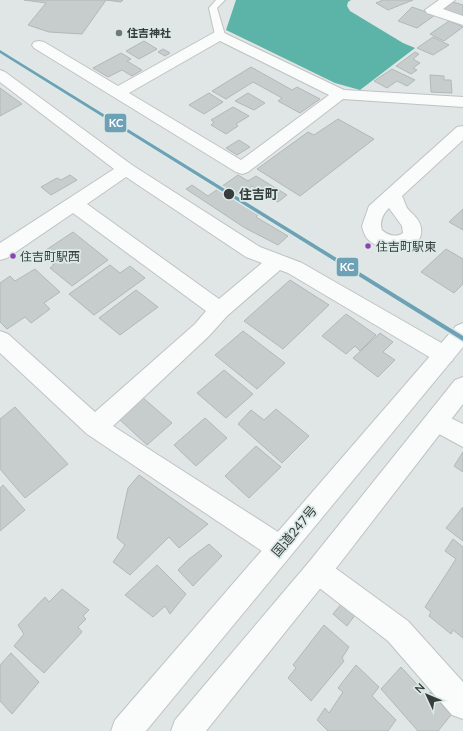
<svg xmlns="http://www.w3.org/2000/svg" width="463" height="731" font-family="Lato,'Noto Sans JP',sans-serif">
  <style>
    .water { fill: #5cb3a7 }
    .building { fill: #c7cdcc; stroke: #b2b8b7 }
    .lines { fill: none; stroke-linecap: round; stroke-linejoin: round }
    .lane-casing { stroke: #bfc3c2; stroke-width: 2 }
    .street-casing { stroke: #bfc3c2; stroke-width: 2 }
    .highway-casing { stroke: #bfc3c2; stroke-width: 2 }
    .lane { fill: #fafbfb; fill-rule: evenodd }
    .street { fill: #fafbfb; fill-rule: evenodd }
    .highway { fill: #fafbfb; fill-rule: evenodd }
    .rail-1-casing { stroke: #dceae7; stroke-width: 3 }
    .rail-1 { fill: #6fa1b6; fill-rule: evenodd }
    .poi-dot { fill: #727877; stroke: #dceae7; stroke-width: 1.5 }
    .stop-dot { fill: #373d3c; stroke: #dceae7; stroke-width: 1.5 }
    .bus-dot { fill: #8e44ad; stroke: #dceae7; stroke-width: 1.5 }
    .labels { text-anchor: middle; stroke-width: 3.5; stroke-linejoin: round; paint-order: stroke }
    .far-poi-label { font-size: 11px; font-weight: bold; fill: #373d3c; stroke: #dceae7; text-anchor: start }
    .bus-label { font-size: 12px; fill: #373d3c; stroke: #dceae7; text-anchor: start }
    .stop-label { font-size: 13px; font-weight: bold; fill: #373d3c; stroke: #dceae7; text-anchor: start }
    .street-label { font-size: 13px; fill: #373d3c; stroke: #dceae7 }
    .line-badge { stroke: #dceae7; stroke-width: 1.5 }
    .badge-label { font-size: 11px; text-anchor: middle; font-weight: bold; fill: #fff }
  </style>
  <rect width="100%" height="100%" fill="#e0e6e5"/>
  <polygon class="water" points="236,0 351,0 348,2 347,6 350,11 403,43 415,48 360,90 335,83 226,30"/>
  <g class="building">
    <polygon points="24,0 123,0 121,2 106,0 82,34 49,32 28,25 46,3"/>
    <polygon points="383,0 413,0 388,10 376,3"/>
    <polygon points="453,2 463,5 463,16 443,10"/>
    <polygon points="412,7 435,15 417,28 398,21"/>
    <polygon points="449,21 463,27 444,41 430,34"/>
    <polygon points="433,37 449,45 433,55 417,48"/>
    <polygon points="144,41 157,49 139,59 126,51"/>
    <polygon points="163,49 170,53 165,56 158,52"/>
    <polygon points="415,52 419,54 413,59 420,63 413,68 417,70 411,74 396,66"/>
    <polygon points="121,53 131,59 127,61 142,70 132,76 122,70 108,77 93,68"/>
    <polygon points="251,67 292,90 297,87 320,99 300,113 278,101 282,98 253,82 226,99 212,91"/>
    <polygon points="392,69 415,80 407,86 397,81 387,88 374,81"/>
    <polygon points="430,75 444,76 444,80 451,80 452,93 431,92"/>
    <polygon points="0,88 22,104 0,116"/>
    <polygon points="209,93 223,102 204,114 189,105"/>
    <polygon points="248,93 265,103 254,110 235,101"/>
    <polygon points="233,107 249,116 236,124 238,126 226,134 211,125 214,122 211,120"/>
    <polygon points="338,119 374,139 300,196 257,169 308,132 314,135"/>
    <polygon points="239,140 250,147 237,155 226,148"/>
    <polygon points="70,175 77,180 51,195 41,187 57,178 61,180"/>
    <polygon points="238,175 248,181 256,176 287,195 278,202 252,186 234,199 258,215 256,217 288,236 278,245 245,228 186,189 192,185 208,196"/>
    <polygon points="463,209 463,230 449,222"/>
    <polygon points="73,232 108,260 72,286 50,268 54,265 40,254"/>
    <polygon points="446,249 463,259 463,284 454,293 421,272"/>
    <polygon points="110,265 120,273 130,266 145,278 94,315 69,294"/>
    <polygon points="35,269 60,292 44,303 50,309 31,323 25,317 7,329 0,322 0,283 10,276 15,281"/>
    <polygon points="290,280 329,305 283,349 244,321"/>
    <polygon points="136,290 158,307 120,335 99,318"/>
    <polygon points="346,314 376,335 360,351 355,346 346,354 322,336"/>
    <polygon points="243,331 285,363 257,389 215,355"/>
    <polygon points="380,333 393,342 383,352 395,360 378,377 353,358"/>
    <polygon points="224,370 253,394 226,418 197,393"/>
    <polygon points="142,397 172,423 147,445 118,418"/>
    <polygon points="15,407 68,464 25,498 0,469 0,419"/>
    <polygon points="276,409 309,436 282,463 238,424 251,410 264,420"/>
    <polygon points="205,418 227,438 196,466 174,445"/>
    <polygon points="256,446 281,467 249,498 225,476"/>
    <polygon points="463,452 463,472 454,466"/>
    <polygon points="139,475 208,524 179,548 169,537 130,575 113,562 125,545 117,538 128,488"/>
    <polygon points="3,485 25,510 0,531 0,488"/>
    <polygon points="463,507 463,541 446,528"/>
    <polygon points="453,539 463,547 463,638 453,630 451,634 429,616 431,612 425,607 456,559 445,551"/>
    <polygon points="209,544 222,556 193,586 178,570 189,559"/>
    <polygon points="157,565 186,594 170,614 165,606 153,617 125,595"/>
    <polygon points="62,589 89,610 83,616 86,619 78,627 82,632 44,673 14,646 24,634 18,625 45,597 49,602"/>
    <polygon points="342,603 355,615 347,626 333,614"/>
    <polygon points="324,625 349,647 342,658 344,661 311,701 288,678 296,668 293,665"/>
    <polygon points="11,653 39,682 12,714 0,701 0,665"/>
    <polygon points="356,665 379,687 372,696 396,720 388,731 328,731 317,720 325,708 329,713 343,692 338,688"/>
    <polygon points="401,667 427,695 430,692 451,715 438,731 418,731 381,689"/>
  </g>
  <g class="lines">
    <defs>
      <polygon id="lane" points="216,0 225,0 217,8 225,35 220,38 215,35 209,8"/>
      <g id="street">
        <polygon points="439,0 455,0 443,9 463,16 463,25 427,13 425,10"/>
        <path d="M220,31L344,90L463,97V107L343,99L248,172L242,174L236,172L34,48L32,45L34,42L39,41L44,42L118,86L215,32ZM220,41L329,95L241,160L129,93Z"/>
        <path d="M0,70L5,72L132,165L260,247L302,263L452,349L455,355L452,361L444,364L436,361L288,273L280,270L227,316L209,336L113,426L289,539L293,548L289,557L280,561L271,557L87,434L0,353V331L8,334L95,412L195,324L206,311L73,213L7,258L0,260V243L114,169L0,82ZM126,177L246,257L262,263L219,299L87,204Z"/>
        <path d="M463,126V140L402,196C404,200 405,204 407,208C412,214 420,219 421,228C425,255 378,254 366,237C364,234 363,230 362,226L369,206L457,127ZM389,208L402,226L403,233C396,238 387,235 382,230C379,221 383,214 389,208Z"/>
        <polygon points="436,411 463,424 463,447 428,428 424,421 428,414"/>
        <polygon points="318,558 327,562 408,621 463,682 463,719 452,715 388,641 309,580 305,571 309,562"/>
      </g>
      <g id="highway">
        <polygon points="463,323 463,347 146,731 111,731 115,720 456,326"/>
        <polygon points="463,377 463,404 327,580 206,731 171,731 175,720 309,562 455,380"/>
      </g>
    </defs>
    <use href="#lane" class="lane-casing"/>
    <use href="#street" class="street-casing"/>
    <use href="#highway" class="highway-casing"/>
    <use href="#lane" class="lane"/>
    <use href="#street" class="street"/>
    <use href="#highway" class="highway"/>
    <defs>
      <polygon id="rail-1" points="0,50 463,336 463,341 0,53"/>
    </defs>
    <use href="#rail-1" class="rail-1-casing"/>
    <use href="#rail-1" class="rail-1"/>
  </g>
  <circle class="poi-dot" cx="119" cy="33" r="4"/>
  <circle class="stop-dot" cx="229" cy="194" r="6"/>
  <g class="bus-dot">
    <circle cx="368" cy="246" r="3.5"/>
    <circle cx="13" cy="256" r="3.5"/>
  </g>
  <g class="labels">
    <g class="far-poi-label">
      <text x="127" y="37">住吉神社</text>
    </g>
    <g class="bus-label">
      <text x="376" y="251">住吉町駅東</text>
      <text x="20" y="261">住吉町駅西</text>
    </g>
    <g class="stop-label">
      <text x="239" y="199">住吉町</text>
    </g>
    <g class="street-label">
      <text transform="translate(294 531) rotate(-50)" y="5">国道247号</text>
    </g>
  </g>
  <g class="line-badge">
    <rect x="104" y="113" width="23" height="20" rx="4" fill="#6fa1b6"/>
    <rect x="336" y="257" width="23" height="20" rx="4" fill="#6fa1b6"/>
  </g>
  <g class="badge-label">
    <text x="116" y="127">KC</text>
    <text x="347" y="271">KC</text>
  </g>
  <g transform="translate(427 695) rotate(314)" stroke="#dceae7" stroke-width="3" paint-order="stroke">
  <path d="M0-3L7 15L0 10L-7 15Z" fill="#373d3c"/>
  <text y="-6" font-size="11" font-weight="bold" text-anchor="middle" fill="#373d3c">N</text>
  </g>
</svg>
